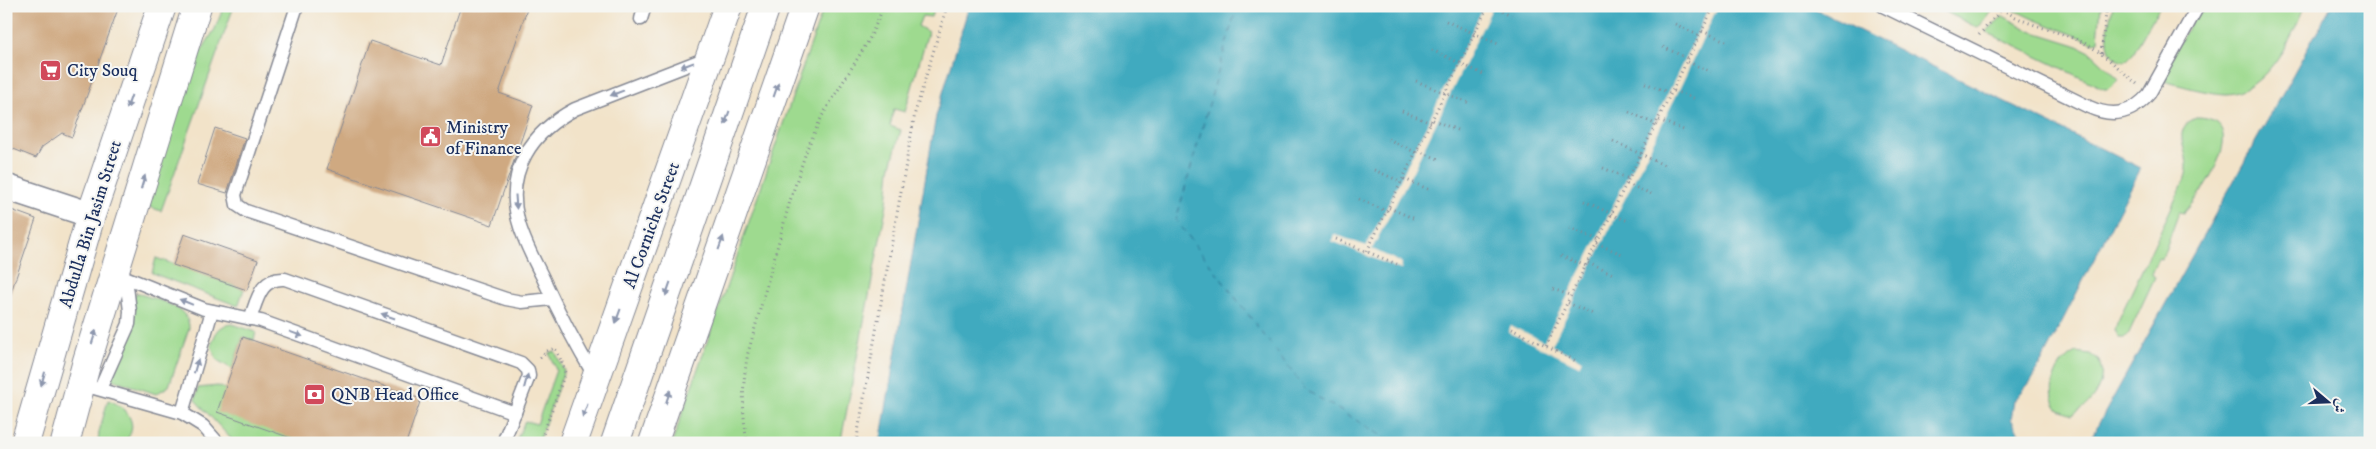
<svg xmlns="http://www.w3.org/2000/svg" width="2376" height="449" font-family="'IM FELL DW Pica',Amiri,serif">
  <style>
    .green { fill: #9eda8f; stroke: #5c8476 }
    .water { fill: #3faabf; stroke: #2d6c8e }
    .pier { fill: #f2e3c9 }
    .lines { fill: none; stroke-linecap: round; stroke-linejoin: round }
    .ferry { stroke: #285a80; stroke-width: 1; stroke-dasharray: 6 5; stroke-linecap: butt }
    .building { fill: #cfa981 }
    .lane-casing { stroke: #868994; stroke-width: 15 }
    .street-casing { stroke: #868994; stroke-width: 28 }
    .secondary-casing { stroke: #868994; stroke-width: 30 }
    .highway-casing { stroke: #868994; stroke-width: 30 }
    .path { stroke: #868994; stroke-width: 3; stroke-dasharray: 1 4; stroke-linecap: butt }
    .lane { stroke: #fff; stroke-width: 12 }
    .street { stroke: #fff; stroke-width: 25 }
    .secondary { stroke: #fff; stroke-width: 28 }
    .highway { stroke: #fff; stroke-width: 28 }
    .oneway { fill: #8d97ae }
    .labels { text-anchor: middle; stroke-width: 4; stroke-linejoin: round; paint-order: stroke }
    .poi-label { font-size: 18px; fill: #1b2f5e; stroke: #f6f6f2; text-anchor: start }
    .street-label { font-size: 18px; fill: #1b2f5e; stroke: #f6f6f2 }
  </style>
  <rect width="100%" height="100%" fill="#f6f6f2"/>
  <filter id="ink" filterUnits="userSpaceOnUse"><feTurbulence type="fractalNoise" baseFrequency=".02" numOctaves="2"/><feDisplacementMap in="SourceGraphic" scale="10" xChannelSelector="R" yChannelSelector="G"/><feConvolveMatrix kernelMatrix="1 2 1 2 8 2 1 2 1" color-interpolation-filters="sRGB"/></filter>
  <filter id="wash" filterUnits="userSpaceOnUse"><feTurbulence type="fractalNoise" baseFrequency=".0096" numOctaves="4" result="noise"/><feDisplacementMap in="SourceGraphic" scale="20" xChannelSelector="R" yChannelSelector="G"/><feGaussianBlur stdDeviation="1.12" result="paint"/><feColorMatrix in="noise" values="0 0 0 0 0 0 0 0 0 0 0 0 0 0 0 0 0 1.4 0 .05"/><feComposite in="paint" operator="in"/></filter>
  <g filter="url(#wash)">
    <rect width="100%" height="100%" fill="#f2e3c9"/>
    <g class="green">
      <polygon points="224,6 234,6 161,211 144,205 198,56 215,29"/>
      <polygon points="824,6 935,6 931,17 922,16 918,26 928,32 905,112 894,109 890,126 901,130 890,169 887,203 841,440 809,443 672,443"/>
      <polygon points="1934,6 1991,6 1994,8 1978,28"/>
      <path d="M2008,6H2101L2098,41L2094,43C2066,30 2035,23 2008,6Z"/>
      <path d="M2113,6H2160L2133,54L2125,62C2100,59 2108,24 2113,6Z"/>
      <path d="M2200,6H2304C2294,36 2264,94 2226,94C2204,93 2180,85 2159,80Z"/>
      <polygon points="2003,16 2031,31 2076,45 2090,52 2119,79 2108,89 2104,89 1986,32"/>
      <path d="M2196,118C2256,118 2201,195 2184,213L2179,212L2162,259L2158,258L2151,274L2155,277L2128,335L2124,338H2119L2115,330L2117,323L2184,181C2185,177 2187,172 2187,168C2188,149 2170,129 2196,118Z"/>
      <polygon points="156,258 244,289 238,306 152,273"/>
      <path d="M137,293C153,299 190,305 189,328L169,386L156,394L109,378L134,295Z"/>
      <path d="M232,324L256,332L254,340L243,337L232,369L217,360L211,346C215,334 218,325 232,324Z"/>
      <polygon points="555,351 564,371 538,443 515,443 525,421 537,424 556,370 549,353"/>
      <path d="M2076,352L2090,354L2099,361C2108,382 2091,406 2072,415L2059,410C2044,392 2056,361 2076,352Z"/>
      <polygon points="218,386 225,389 305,443 235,443 195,400 198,388"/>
      <path d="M108,400C127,406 142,427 123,443H98L99,432Z"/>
    </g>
    <g class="water">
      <polygon points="969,6 1809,6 2141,168 2032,380 2014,401 2011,419 2025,443 880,443 936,116"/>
      <polygon points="2331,6 2370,6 2370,443 2088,443"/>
    </g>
    <g class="pier">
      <polygon points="1484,6 1493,6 1409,179 1372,249 1402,263 1401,270 1332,241 1334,234 1366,246 1386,209"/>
      <polygon points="1709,6 1718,6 1677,94 1552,345 1582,360 1579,366 1508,332 1511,326 1544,341 1585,263 1696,36"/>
    </g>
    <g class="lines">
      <polyline class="ferry" points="1237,6 1176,220 1306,390 1394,443"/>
    </g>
    <g id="blocks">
      <g class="building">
        <polygon points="6,6 119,6 72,137 62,133 42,147 36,158 6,146"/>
        <polygon points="461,6 528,6 499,93 533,105 492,225 327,169 370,41 441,65"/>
        <polygon points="215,128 245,138 227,193 197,184"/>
        <polygon points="6,208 36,219 9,298 6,298"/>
        <polygon points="184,234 258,260 247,290 173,265"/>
        <polygon points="243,337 421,399 406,443 305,443 217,412"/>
      </g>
    </g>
  </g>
  <g filter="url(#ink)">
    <use href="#blocks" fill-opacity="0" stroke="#868994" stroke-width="1"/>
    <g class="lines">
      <defs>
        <g id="lane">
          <polyline points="297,6 235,195 237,205 246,211 506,299 522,302 552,299"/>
          <path d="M1883,6L2089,107C2113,118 2132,114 2149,94L2198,6"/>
          <polyline points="641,19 645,6"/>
          <polyline points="115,273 204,309 261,321 515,413"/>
          <path d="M250,319C257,301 260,277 285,279L521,363L528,370L529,376L503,443"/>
          <path d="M595,377C575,344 558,311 542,276C533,258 523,240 518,220C505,170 533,131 575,109L709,57"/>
          <polyline points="80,384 182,413 203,426 218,443"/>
          <polyline points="100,389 129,324 130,311 126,278"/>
          <polyline points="182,413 212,311"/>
        </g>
        <polyline id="street" points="6,187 91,215"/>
        <g id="secondary">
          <polyline points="25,443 91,215 162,6"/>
          <polyline points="65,443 87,361 197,6"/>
        </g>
        <g id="highway">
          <polyline points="573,443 728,6"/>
          <polyline points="615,443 766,6"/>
          <polyline points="653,443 805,6"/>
        </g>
      </defs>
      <use href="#lane" class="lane-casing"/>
      <use href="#street" class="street-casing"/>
      <use href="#secondary" class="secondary-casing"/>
      <use href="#highway" class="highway-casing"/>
      <g class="path">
        <polyline points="1494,6 1512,15"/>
        <path d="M1998,6C2021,24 2049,28 2075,39C2099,48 2118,68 2137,84"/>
        <polyline points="1446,21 1498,44"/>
        <polyline points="1675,24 1700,36"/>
        <polyline points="1702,31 1728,42"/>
        <polyline points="1979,35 2002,9"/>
        <polyline points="1663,47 1689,59"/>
        <polyline points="1432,50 1483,74"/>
        <polyline points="2101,53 2107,6"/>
        <polyline points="1688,62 1711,72"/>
        <polyline points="1416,81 1469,103"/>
        <polyline points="1645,83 1672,94"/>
        <polyline points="1674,91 1696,99"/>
        <polyline points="1402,111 1431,123"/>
        <polyline points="1629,112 1657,125"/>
        <polyline points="1433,120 1457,130"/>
        <polyline points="1659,120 1686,131"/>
        <polyline points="1388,139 1417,153"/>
        <polyline points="1613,141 1666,166"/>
        <polyline points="1418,151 1441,160"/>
        <polyline points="1603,168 1629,179"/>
        <polyline points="1374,170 1402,182"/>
        <polyline points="1404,179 1428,189"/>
        <polyline points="1627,184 1652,194"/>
        <polyline points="1359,199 1388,212"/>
        <polyline points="1584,201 1612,214"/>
        <polyline points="1389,208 1413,218"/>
        <polyline points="1611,215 1629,221"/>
        <polyline points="1569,228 1599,240"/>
        <polyline points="1336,239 1399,265"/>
        <polyline points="1597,244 1622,254"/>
        <polyline points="1367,251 1488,6"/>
        <polyline points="1561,256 1586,266"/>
        <polyline points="1588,263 1613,274"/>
        <polyline points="1553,289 1572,296"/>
        <polyline points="1568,303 1593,314"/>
        <polyline points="1511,329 1578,362"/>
        <polyline points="1546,346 1714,6"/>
        <polyline points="540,358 547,351 555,348 562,362"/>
        <polyline points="540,443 565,373 562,362 564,359"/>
        <path d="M747,443C742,412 742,383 748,353L790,201L807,149L822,116L869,40L884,6"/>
        <polyline points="856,443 915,113 947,6"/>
      </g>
      <use href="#lane" class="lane"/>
      <use href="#street" class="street"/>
      <use href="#secondary" class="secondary"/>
      <use href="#highway" class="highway"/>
    </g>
    <defs><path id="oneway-solid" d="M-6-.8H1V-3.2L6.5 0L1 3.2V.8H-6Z" transform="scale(1.25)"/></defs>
    <g class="oneway">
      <use href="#oneway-solid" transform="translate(687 65) rotate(159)"/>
      <use href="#oneway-solid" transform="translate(776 90) rotate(-71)"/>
      <use href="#oneway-solid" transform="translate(617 93) rotate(159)"/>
      <use href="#oneway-solid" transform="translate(129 102) rotate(109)"/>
      <use href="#oneway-solid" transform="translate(727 118) rotate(109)"/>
      <use href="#oneway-solid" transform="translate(143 182) rotate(-73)"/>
      <use href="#oneway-solid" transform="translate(516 202) rotate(86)"/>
      <use href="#oneway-solid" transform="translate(721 243) rotate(-70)"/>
      <use href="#oneway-solid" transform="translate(668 289) rotate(109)"/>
      <use href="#oneway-solid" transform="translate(186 302) rotate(-158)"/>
      <use href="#oneway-solid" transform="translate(388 316) rotate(-161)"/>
      <use href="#oneway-solid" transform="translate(618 316) rotate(110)"/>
      <use href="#oneway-solid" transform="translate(296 334) rotate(20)"/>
      <use href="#oneway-solid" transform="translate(94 337) rotate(-72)"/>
      <use href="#oneway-solid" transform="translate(196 366) rotate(-74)"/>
      <use href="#oneway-solid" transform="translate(43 379) rotate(106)"/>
      <use href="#oneway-solid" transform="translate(526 381) rotate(-75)"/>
      <use href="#oneway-solid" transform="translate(668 397) rotate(-71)"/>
      <use href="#oneway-solid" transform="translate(585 411) rotate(110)"/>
    </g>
  </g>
  <defs>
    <symbol id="supermarket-square" viewBox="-11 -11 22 22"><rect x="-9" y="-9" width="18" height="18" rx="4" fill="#d1495b" stroke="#f6f6f2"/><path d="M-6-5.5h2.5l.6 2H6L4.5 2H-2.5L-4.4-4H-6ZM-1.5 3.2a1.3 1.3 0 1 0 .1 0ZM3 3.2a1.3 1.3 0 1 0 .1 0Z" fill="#fff"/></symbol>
    <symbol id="civic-square" viewBox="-11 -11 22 22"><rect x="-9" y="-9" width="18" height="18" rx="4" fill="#d1495b" stroke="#f6f6f2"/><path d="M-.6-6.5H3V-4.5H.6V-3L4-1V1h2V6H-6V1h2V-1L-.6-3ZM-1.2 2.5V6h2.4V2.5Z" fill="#fff"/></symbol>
    <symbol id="bank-square" viewBox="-11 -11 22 22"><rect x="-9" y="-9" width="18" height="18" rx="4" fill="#d1495b" stroke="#f6f6f2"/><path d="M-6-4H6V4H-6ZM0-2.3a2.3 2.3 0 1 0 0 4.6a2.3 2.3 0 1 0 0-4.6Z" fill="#fff"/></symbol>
  </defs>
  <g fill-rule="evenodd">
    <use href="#supermarket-square" x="38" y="58" width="25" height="25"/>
    <use href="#civic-square" x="418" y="124" width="25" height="25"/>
    <use href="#bank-square" x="302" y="382" width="25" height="25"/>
  </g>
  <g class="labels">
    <g class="poi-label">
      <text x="67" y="76">City Souq</text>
      <text x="446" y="133">Ministry<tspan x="446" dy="21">of Finance</tspan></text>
      <text x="331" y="400">QNB Head Office</text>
    </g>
    <g class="street-label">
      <text transform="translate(90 224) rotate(-73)" y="6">Abdulla Bin Jasim Street</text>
      <text transform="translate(651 225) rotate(-70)" y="6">Al Corniche Street</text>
    </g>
  </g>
  <rect width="2376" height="449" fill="none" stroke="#f6f6f2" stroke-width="25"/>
  <g transform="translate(2328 402) rotate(109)" stroke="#f6f6f2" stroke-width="4" paint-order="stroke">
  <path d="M0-4L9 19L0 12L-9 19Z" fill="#1b2f5e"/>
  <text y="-8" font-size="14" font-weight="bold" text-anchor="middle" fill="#1b2f5e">ش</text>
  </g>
</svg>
